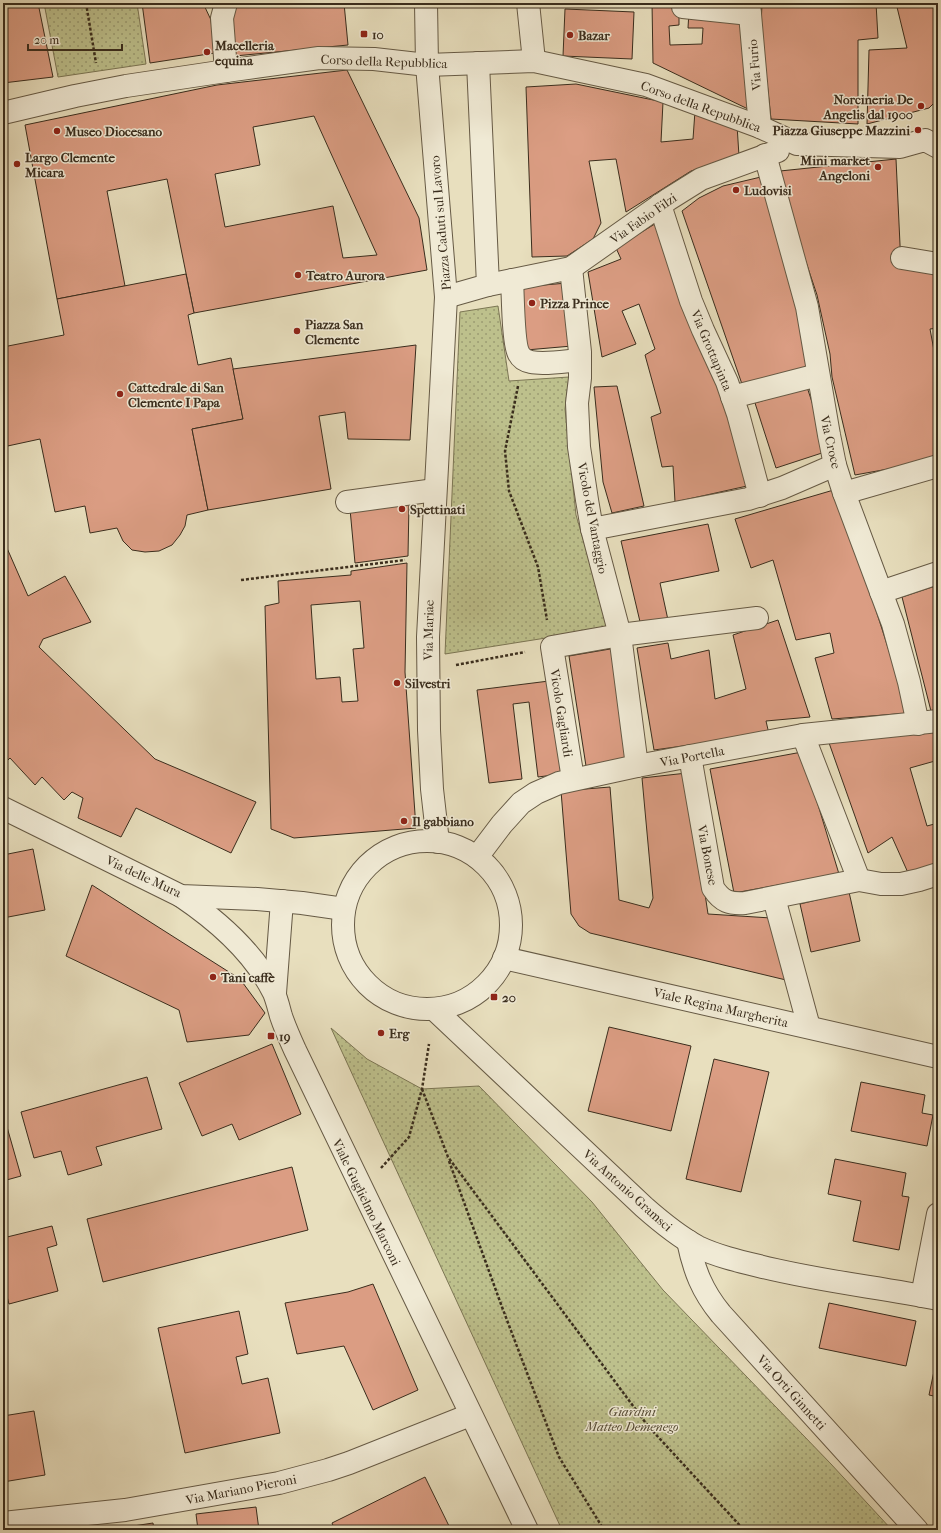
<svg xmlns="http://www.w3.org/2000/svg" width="941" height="1533" font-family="'IM FELL French Canon',serif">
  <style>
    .park { fill: url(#park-dots); stroke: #7c7654 }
    .building { fill: #db9d83; stroke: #3a2d1d; fill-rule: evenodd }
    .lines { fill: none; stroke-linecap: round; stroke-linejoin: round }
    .minor-casing { stroke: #665a45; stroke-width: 24 }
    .path { stroke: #3a2d1d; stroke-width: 2.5; stroke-dasharray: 3 2; stroke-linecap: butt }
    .minor { stroke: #f0ead5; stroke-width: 22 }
    .poi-dot { fill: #8f2418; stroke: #f0ead5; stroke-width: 1.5 }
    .labels { text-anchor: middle; stroke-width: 3; stroke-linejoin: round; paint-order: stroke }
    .poi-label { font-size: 13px; font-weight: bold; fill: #3a2d1d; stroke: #f0ead5; text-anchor: start }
    .street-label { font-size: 13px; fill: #3a2d1d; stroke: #f0ead5 }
    .park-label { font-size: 13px; font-style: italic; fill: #544a33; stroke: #f0ead5 }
  </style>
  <defs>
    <pattern id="park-dots" width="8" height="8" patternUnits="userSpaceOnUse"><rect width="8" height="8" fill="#bdc08c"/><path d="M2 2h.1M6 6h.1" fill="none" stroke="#9b9c72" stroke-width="1.8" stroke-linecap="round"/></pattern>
  </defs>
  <rect width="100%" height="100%" fill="#e8dfbe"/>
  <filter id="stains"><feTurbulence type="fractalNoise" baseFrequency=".005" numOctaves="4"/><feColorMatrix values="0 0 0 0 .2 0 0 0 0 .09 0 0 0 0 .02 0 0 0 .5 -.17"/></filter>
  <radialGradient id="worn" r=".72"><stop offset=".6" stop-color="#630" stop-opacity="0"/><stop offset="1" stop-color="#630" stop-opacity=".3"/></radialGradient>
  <g class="park">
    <polygon points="44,3 137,3 146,64 58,77"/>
    <polygon points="498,306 509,381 569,377 565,409 576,515 609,628 445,654 460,312"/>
    <polygon points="331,1028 367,1059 422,1089 479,1086 592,1202 663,1290 831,1464 892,1530 562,1530"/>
  </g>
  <g class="building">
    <polygon points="3,3 38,3 53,77 3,83"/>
    <polygon points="142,3 203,3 211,20 215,53 150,63"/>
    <polygon points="230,3 344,3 348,45 235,56"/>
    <polygon points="652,3 679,3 679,25 669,26 670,45 702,44 703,28 688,28 689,11 743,18 748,109 653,63"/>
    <polygon points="762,3 876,3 878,38 858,40 858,124 771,119 761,27"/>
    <polygon points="896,3 938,3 938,99 929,108 867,124 869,50 907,48"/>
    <polygon points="565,9 634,12 632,59 563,56"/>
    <path d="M347,70L419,218L427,270L194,313L167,179L107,191L125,286L57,299L25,125L217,85ZM314,116L377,255L343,258L333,206L225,227L215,174L260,165L253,127Z"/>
    <polygon points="576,84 663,102 661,142 693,139 695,111 737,125 739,156 691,171 626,212 616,159 589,161 601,223 593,239 567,256 532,257 526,87"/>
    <polygon points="896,159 901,266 938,268 938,328 930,329 938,372 938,460 855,475 832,377 830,354 817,295 799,241 780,171"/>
    <polygon points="765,176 813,371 743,387 682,211 699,198 723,186"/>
    <polygon points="658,222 745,459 747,486 675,502 673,466 662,467 651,417 661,413 645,355 655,349 639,304 622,311 636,344 602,357 588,272 621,259 616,248"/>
    <polygon points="186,274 194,313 188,315 198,365 231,358 243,419 192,429 208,510 187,515 185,526 180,535 172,545 159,551 145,552 132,550 123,541 117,528 90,533 85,506 55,512 40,439 3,447 3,347 64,335 57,299"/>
    <polygon points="567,283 572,346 526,350 521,287"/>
    <polygon points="416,345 410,440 348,439 345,412 319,416 331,489 208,510 192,429 243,419 233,369"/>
    <polygon points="617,386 644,506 612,513 603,482 594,387"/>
    <polygon points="807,387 828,451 776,468 755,403"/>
    <polygon points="837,489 909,713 832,719 815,658 834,653 830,633 796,640 773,560 751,568 735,519"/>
    <polygon points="409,502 408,556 355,563 350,509"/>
    <polygon points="708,524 719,571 660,583 668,620 641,626 621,541"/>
    <polygon points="3,539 28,596 65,576 91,622 43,639 39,647 155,759 256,802 231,853 136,808 121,837 78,818 83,798 72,792 64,800 42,777 35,785 10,758 3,765"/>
    <path d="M407,563L405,672L416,828L294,838L271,829L265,606L279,603L278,581L351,575V571ZM360,601L364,648L353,649L358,701L342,702L340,677L316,679L311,605Z"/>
    <polygon points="938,585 938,714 932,715 902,597"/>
    <polygon points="778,620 810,717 766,721 769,734 654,750 637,648 668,643 671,659 709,650 715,699 746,689 733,635"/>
    <polygon points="616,648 633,759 586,766 569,656"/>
    <polygon points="549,681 561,774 538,777 529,702 513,704 522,779 489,783 477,690"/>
    <polygon points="938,732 938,770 935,761 910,768 927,826 938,823 938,862 909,875 892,837 868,853 828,740"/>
    <polygon points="802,752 839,874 734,893 710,769"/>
    <polygon points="687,773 708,914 771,918 786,980 590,933 579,926 571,914 561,791 610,787 619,900 649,908 653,898 642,778"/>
    <polygon points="33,849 45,910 3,918 3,855"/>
    <polygon points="92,885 240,979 265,1013 249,1035 187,1042 179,1010 66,956"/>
    <polygon points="849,892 860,941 811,952 800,904"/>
    <polygon points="937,961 938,961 938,991"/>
    <polygon points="609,1027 691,1046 671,1131 588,1111"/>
    <polygon points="272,1044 301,1114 239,1140 232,1124 202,1136 179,1083"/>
    <polygon points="714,1059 769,1072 741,1192 686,1179"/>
    <polygon points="147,1077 162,1129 96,1147 102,1165 68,1175 61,1151 34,1158 21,1112"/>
    <polygon points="861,1082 925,1095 922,1113 933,1115 927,1146 851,1131"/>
    <polygon points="3,1120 5,1120 21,1176 3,1181"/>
    <polygon points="835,1159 906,1173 902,1196 909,1197 899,1250 853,1241 861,1201 828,1194"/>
    <polygon points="292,1167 308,1230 103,1282 87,1219"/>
    <polygon points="52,1226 57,1245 47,1248 58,1291 9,1304 3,1281 3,1238"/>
    <polygon points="373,1284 418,1390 373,1410 344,1346 297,1354 285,1303 348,1292"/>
    <polygon points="829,1303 916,1321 906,1366 819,1348"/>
    <polygon points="239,1311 248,1354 236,1357 242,1384 268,1378 280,1433 185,1453 158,1328"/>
    <polygon points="938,1352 938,1397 929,1395"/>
    <polygon points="34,1411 45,1475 3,1482 3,1416"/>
    <polygon points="425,1477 451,1530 335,1530 332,1523"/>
    <polygon points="256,1507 259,1530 198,1530 196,1514"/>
    <polygon points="153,1523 154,1530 107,1530"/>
  </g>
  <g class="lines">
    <defs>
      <g id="minor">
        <polyline points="226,3 222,18 226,71"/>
        <polyline points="426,3 427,65 446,297 428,637 429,730 432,789 438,842"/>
        <polyline points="528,3 534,61"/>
        <polyline points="749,3 760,127"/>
        <polyline points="683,7 750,14"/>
        <polyline points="3,113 75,96 126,86 226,71 319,58 374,59 427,65 534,61 646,85 760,127 797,144 900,147 925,140 938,147"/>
        <polyline points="765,155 807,307 829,435 835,465 844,493 893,624 909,682 918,724"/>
        <polyline points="660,205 691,301 703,330 727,382 738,414 760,496"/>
        <polyline points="902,258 938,264"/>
        <polyline points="571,268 580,352 580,378 577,403 579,447 587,500 592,529 620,635 637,766"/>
        <path d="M512,280C513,295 513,344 519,354C521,358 526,361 531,362C545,365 566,361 580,360"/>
        <polyline points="488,285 571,268 669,199 701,179 778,151"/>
        <polyline points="446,297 488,285 478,63"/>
        <polyline points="732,397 818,375"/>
        <polyline points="844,493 938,466"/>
        <polyline points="347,502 435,490"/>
        <polyline points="592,529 748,499 782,488 835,465"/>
        <polyline points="881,592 938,573"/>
        <polyline points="803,735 859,880"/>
        <path d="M690,756L713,888C722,902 730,904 745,903L859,880L881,884H901L919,880L938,874"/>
        <polyline points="573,779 552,647 620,635 757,618"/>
        <polyline points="3,808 181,896 257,899 302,903 344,909"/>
        <circle cx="427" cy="925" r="84"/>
        <polyline points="477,857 502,824 521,803 536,793 559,783 637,766 803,735 938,721"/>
        <path d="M181,896C218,921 254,952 274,993C277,1000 279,1009 281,1016C285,1028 290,1039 295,1050L527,1530"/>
        <polyline points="774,898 809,1027"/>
        <polyline points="504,958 938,1057"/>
        <polyline points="275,993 282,901"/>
        <path d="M435,1010L644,1207C661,1222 678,1236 698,1247C717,1256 738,1261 759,1266C818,1281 878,1287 938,1299"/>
        <path d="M688,1241C694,1270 702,1291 721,1314L917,1530"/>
        <polyline points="922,1296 938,1214"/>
        <polyline points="3,1523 125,1510 279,1483 328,1470 349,1463 470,1415"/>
      </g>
    </defs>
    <use href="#minor" class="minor-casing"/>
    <g class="path">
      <polyline points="86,3 96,63"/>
      <polyline points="518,386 505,451 509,491 538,567 547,620"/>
      <polyline points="241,580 405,560"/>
      <polyline points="456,665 525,652"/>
      <polyline points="422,1089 448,1157 648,1426 744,1530"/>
      <polyline points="449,1161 502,1307 559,1457 604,1530"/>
      <polyline points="381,1168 409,1137 422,1089 429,1044"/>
    </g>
    <use href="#minor" class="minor"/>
  </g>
  <g class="poi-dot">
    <rect x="360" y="30" width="8" height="8" rx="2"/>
    <circle cx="570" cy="35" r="4"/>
    <circle cx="207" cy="52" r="4"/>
    <circle cx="921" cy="106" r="4"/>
    <circle cx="918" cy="130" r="4"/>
    <circle cx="57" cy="131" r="4"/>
    <circle cx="17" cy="164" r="4"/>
    <circle cx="878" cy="167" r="4"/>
    <circle cx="736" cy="190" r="4"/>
    <circle cx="298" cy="275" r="4"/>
    <circle cx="532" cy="303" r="4"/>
    <circle cx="297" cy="331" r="4"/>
    <circle cx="120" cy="394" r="4"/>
    <circle cx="402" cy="509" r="4"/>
    <circle cx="397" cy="683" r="4"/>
    <circle cx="404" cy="821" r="4"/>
    <circle cx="213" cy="977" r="4"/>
    <rect x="490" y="993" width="8" height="8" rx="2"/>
    <circle cx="381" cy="1033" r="4"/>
    <rect x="267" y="1032" width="8" height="8" rx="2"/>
  </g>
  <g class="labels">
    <g class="poi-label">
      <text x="372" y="39">10</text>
      <text x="578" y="40">Bazar</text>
      <text x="215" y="50">Macelleria<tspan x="215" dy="15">equina</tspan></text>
      <text x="913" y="104" text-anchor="end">Norcineria De<tspan x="913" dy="15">Angelis dal 1900</tspan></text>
      <text x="910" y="135" text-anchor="end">Piazza Giuseppe Mazzini</text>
      <text x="65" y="136">Museo Diocesano</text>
      <text x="25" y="162">Largo Clemente<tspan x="25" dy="15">Micara</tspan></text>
      <text x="870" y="165" text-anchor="end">Mini market<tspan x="870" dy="15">Angeloni</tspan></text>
      <text x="744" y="195">Ludovisi</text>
      <text x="306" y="280">Teatro Aurora</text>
      <text x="540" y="308">Pizza Prince</text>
      <text x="305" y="329">Piazza San<tspan x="305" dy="15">Clemente</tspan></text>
      <text x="128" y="392">Cattedrale di San<tspan x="128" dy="15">Clemente I Papa</tspan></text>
      <text x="410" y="514">Spettinati</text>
      <text x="405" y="688">Silvestri</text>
      <text x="412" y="826">Il gabbiano</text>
      <text x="221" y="982">Tani caffè</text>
      <text x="502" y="1002">20</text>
      <text x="389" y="1038">Erg</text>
      <text x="279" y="1041">19</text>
    </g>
    <g class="street-label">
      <text transform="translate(384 61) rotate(2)" y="5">Corso della Repubblica</text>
      <text transform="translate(754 65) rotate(-95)" y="5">Via Furio</text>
      <text transform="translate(701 106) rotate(20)" y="5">Corso della Repubblica</text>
      <text transform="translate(643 218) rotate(-35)" y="5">Via Fabio Filzi</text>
      <text transform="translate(440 223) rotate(-95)" y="5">Piazza Caduti sul Lavoro</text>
      <text transform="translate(712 350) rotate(67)" y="5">Via Grottapinta</text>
      <text transform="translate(831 442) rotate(77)" y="5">Via Croce</text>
      <text transform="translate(593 518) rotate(79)" y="5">Vicolo del Vantaggio</text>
      <text transform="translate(428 630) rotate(-89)" y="5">Via Mariae</text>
      <text transform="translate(562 713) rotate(81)" y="5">Vicolo Gagliardi</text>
      <text transform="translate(692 756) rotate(-11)" y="5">Via Portella</text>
      <text transform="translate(708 855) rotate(79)" y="5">Via Bonese</text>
      <text transform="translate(144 876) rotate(25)" y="5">Via delle Mura</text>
      <text transform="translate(721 1007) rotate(13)" y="5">Viale Regina Margherita</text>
      <text transform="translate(628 1190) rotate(42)" y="5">Via Antonio Gramsci</text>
      <text transform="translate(367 1202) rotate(64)" y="5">Viale Guglielmo Marconi</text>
      <text transform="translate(792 1392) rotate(48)" y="5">Via Orti Ginnetti</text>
      <text transform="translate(241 1489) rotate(-11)" y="5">Via Mariano Pieroni</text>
    </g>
    <g class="park-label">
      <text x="632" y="1416">Giardini<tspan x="632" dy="15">Matteo Demenego</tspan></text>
    </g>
  </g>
  <rect width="941" height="1533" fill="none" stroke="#e8dfbe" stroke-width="16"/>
  <rect x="4" y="4" width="933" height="1525" fill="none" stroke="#3a2d1d" stroke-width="2"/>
  <rect x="8" y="8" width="925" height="1517" fill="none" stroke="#3a2d1d"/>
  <path d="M28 44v6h94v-6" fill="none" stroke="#3a2d1d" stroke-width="2"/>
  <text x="34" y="44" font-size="12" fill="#3a2d1d" stroke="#f0ead5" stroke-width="3" paint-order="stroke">20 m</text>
  <rect width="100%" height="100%" filter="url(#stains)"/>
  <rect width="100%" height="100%" fill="url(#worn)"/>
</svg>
